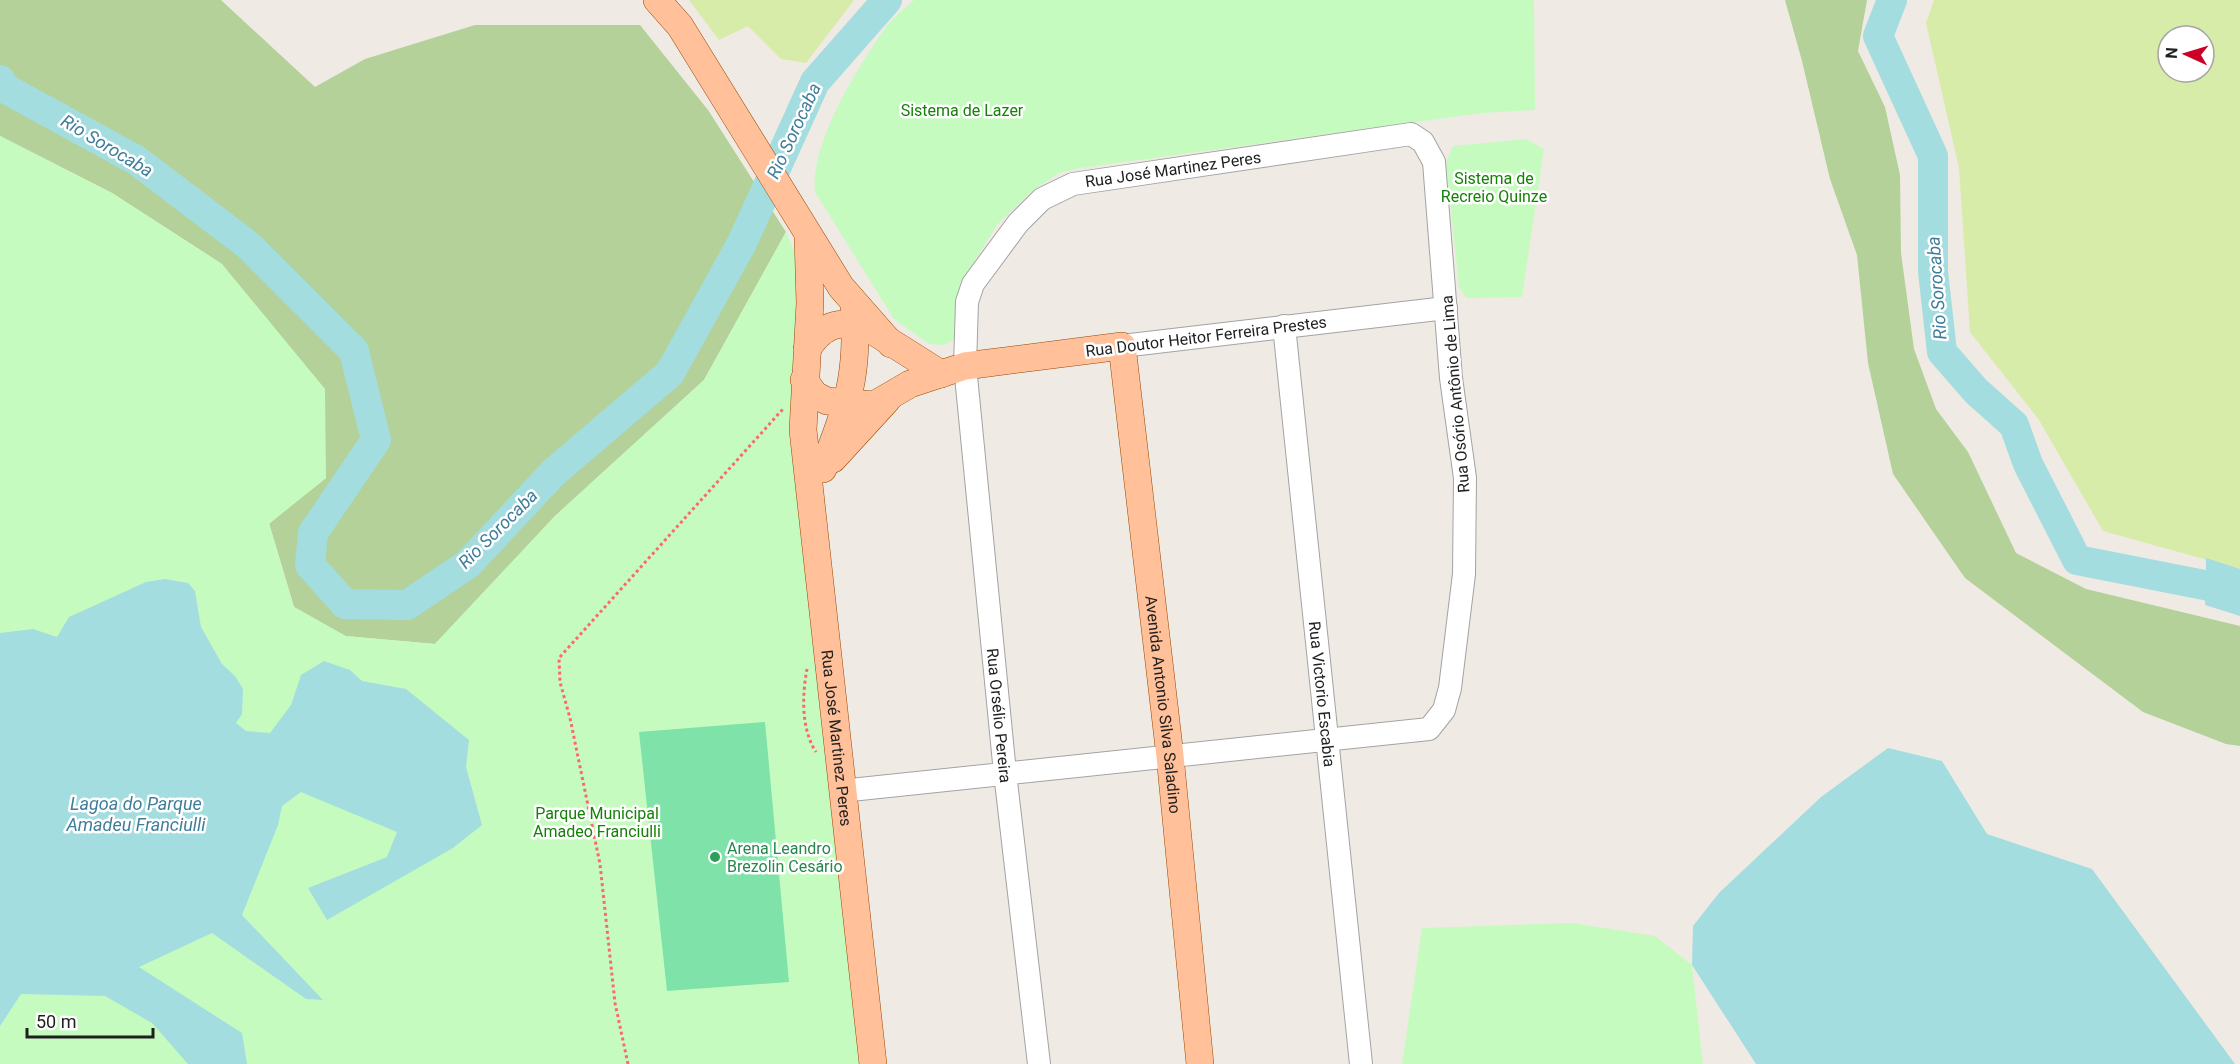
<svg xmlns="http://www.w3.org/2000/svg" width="2240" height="1064" font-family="Roboto,sans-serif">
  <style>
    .grass { fill: #d6eca8; fill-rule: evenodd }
    .forest { fill: #b3d198 }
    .park { fill: #c6fbc0 }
    .pitch { fill: #7fe2a9 }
    .water { fill: #a3dddf }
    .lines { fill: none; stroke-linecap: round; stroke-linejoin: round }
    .river { stroke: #a3dddf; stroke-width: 30 }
    .minor-casing { stroke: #a3a3a3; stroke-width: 24 }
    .major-casing { stroke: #994900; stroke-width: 28 }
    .path { stroke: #ff6674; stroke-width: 3; stroke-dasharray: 3 3; stroke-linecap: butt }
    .minor { stroke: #fff; stroke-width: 22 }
    .major { stroke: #ffc09a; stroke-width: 27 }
    .leisure-dot { fill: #2e9e5b; stroke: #fff; stroke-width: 2 }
    .labels { text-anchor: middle; stroke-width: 5; stroke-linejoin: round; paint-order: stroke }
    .park-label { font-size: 16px; fill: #148207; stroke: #fff }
    .street-label { font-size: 16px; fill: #1f1f1f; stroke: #fff }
    .leisure-label { font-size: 16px; fill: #27864d; stroke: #fff; text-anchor: start }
    .water-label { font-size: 18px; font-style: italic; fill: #3f7e9a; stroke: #fff }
  </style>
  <rect width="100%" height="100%" fill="#f0eae4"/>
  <g class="grass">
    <polygon points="689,0 854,0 806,63 781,59 748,26 719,40"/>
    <path d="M1934,0H2240V569L2103,531L2039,420L1970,332L1959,168L1926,23ZM2168,36H2204V72H2168Z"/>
  </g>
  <g class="forest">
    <polygon points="0,0 221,0 315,87 365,59 475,25 640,25 708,110 786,232 704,380 555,516 435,644 345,636 294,607 269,523 326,478 222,264 112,193 0,136"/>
    <polygon points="1785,0 1867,0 1858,51 1885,107 1900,175 1901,253 1914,349 1936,409 1968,452 2016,553 2086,589 2240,626 2240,746 2226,744 2143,712 1965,578 1893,474 1868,363 1857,255 1830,179 1802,61"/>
  </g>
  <g class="park">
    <path d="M914,0H1534L1535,110L1482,113L1081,168L1059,173L1032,191L997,225L966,275L958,337L944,345L929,344L894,319L815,192C810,144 859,64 887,26C895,16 905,8 914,0Z"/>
    <polygon points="0,136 112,193 222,264 325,389 326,478 269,524 294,607 346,636 435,644 555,516 704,380 786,232 797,258 866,1064 0,1064"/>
    <polygon points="1526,139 1544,149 1522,297 1466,298 1459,287 1446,163 1453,146"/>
    <polygon points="1572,923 1655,936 1692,965 1703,1064 1402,1064 1422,928"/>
  </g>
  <polygon class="pitch" points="765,722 789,982 667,991 639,732"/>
  <g class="water">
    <polygon points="2206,558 2240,569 2240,616 2205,605"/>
    <polygon points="165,579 188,583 195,591 201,627 222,664 235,676 243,689 242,714 236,723 246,731 270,733 291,705 301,675 324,661 350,670 362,681 406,689 469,740 466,767 482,825 453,848 327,920 308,888 387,857 397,832 301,792 282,806 278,825 242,915 323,1000 306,999 212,933 139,967 242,1033 247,1064 188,1064 152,1023 105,996 21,994 0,1026 0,633 33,629 57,637 69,617 146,582"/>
    <polygon points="1888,748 1942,761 1987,834 2092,869 2235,1064 1756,1064 1692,965 1693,926 1719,893 1821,797"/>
  </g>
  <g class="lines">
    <g class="river">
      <polyline points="1892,0 1878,36 1933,156 1933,272 1942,352 1976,391 2014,425 2028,464 2077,560 2240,592"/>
      <polyline points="0,80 6,89 136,160 248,245 354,351 376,440 313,533 310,565 345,604 407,605 468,564 553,473 670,373 742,243 815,82 887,0"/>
    </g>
    <defs>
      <g id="minor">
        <path id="s1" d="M1284,326L1361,1064"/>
        <polyline points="1122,346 1446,308"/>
        <path id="s2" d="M841,791L1429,729L1444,710L1450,688L1464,574L1465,478L1451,378L1434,162L1423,142L1411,134L1073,184L1042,199L1018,223L973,284L967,302L965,366L1005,773L1039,1064"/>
      </g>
      <g id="major">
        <polyline points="657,0 680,26 841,287 891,344"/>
        <path id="s3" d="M808,236L810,303L803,430L873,1064"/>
        <path d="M807,350C821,325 839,320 865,326L941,374"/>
        <path id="s4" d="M804,380L815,395L827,401L874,405L910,384L965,366L1122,346L1170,756L1200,1064"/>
        <polyline points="833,459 887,400"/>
        <path d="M823,469C848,404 859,375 854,305"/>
      </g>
    </defs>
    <use href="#minor" class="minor-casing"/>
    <use href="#major" class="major-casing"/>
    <g class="path">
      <path d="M807,669C802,695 801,729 816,752"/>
      <polyline points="628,1064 615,1003 600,864 570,718 560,682 559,658 783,409"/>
    </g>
    <use href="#minor" class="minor"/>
    <use href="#major" class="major"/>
  </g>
  <circle class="leisure-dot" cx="715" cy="857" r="6"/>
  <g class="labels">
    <g class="park-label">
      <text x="962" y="116">Sistema de Lazer</text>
      <text x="1494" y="184">Sistema de<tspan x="1494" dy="18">Recreio Quinze</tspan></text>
      <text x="597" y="819">Parque Municipal<tspan x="597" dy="18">Amadeo Franciulli</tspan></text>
    </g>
    <g class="street-label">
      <text transform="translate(1173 169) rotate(-8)" y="6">Rua José Martinez Peres</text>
      <text transform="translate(1206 336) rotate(-7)" y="6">Rua Doutor Heitor Ferreira Prestes</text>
      <text transform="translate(1455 394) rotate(-95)" y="6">Rua Osório Antônio de Lima</text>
      <text dy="6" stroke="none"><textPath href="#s1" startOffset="370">Rua Victorio Escabia</textPath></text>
      <text dy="6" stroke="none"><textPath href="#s4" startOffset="698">Avenida Antonio Silva Saladino</textPath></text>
      <text dy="6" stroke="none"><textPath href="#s2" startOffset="2124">Rua Orsélio Pereira</textPath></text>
      <text dy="6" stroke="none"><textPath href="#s3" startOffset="504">Rua José Martinez Peres</textPath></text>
    </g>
    <g class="leisure-label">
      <text x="727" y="854">Arena Leandro<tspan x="727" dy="18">Brezolin Cesário</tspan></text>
    </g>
    <g class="water-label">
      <text transform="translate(794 131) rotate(-65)" y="6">Rio Sorocaba</text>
      <text transform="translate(107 146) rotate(31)" y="6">Rio Sorocaba</text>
      <text transform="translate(1937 288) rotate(-94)" y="6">Rio Sorocaba</text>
      <text transform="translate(498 529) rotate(-45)" y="6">Rio Sorocaba</text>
      <text x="136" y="810">Lagoa do Parque<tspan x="136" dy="21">Amadeu Franciulli</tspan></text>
    </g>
  </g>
  <g transform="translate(2186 54) rotate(274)"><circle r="28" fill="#ffffff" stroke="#a5a5a5" stroke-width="1.5"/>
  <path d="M0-4.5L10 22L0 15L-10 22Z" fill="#cd0027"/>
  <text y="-9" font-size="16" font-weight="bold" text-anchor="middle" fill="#1f1f1f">N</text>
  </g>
  <path d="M27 1028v9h126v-9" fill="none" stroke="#1f1f1f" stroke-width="3"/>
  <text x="36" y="1028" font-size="18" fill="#1f1f1f" stroke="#ffffff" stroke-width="4.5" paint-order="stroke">50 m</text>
</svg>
